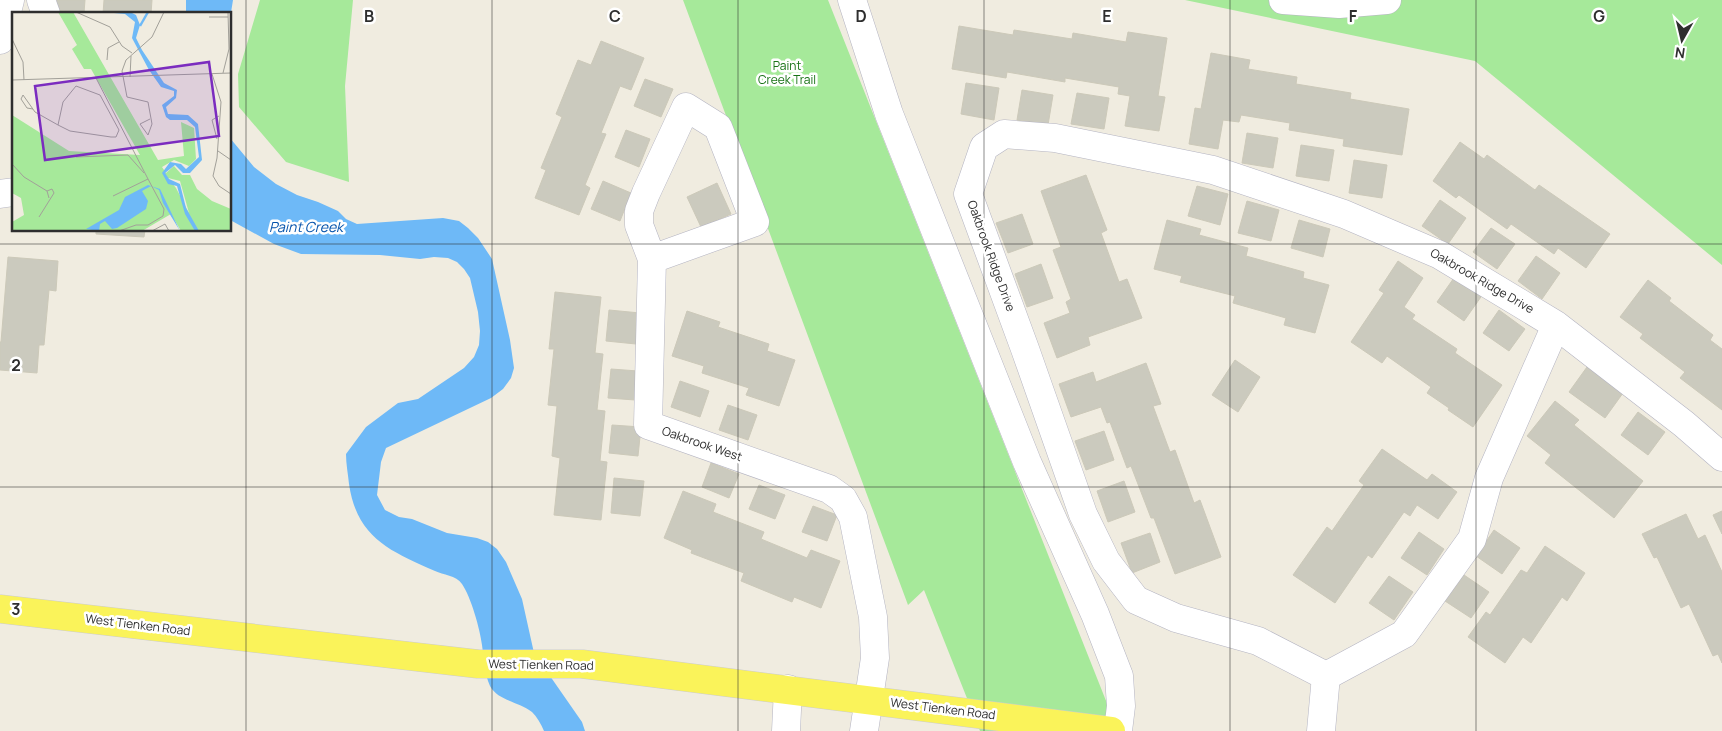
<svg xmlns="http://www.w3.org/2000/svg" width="1722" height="731" font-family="Manrope,sans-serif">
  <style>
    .green { fill: #a6e99a }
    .water { fill: #6eb9f7 }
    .building { fill: #cbcabe; stroke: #ccc9b9 }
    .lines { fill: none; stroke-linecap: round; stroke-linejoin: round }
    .minor-casing { stroke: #b4b4c2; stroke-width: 29 }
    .major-casing { stroke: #cdcdcd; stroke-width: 29 }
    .minor { stroke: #fff; stroke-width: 28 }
    .major { stroke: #faf35a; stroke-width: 28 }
    .grid { fill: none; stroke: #2e2e2e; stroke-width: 1; stroke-opacity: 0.55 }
    .labels { text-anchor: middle; stroke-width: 5; stroke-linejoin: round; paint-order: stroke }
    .park-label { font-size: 12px; fill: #187216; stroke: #fff }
    .street-label { font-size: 12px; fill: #2e2e2e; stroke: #fff }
    .water-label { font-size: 14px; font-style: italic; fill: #0452ab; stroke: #fff }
    .inset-river { fill: none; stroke: #6eb9f7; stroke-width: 2.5 }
    .inset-road { fill: none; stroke: #a2a099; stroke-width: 1 }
    .view { fill: #7b2cbf; fill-opacity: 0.15; stroke: #7b2cbf; stroke-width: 2.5 }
    .inset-edge { fill: none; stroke: #2e2e2e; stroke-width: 2.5 }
    .grid-label { font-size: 16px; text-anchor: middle; font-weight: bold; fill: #2e2e2e; stroke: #fff; stroke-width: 5; stroke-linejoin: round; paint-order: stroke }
  </style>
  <rect width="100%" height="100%" fill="#f0ece0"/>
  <g class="green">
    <polygon points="260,0 353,0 345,86 349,182 286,162 239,107 238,74"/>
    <polygon points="683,0 828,0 1118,731 980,731 924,590 908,605"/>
    <polygon points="1185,0 1722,0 1722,265 1475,61"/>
  </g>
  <g class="water">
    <polygon points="186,0 233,0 230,19 230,14 186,14"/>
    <path d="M230,138L254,167L276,184L297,195L318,202L338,211L346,219L357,224L443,218L459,221L468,228L478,238L492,259L510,340L514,368L511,378L503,389L491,398L386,448L381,462L377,495L385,510L399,517L412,519L447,533L477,538L488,542L497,549L506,562L522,599L534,653L582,722L585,731H544C541,724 537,717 532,712C520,702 498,701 490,686C484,673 484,659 482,645C480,629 471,597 462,584C456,575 443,575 435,571C390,551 357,538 349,484C348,474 346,464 346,454L366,427L398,403L418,399L464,368L474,357L479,345L480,331L478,312L470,278L464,269L457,262L448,258L434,257L420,259L380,255L301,254L274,244L232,221L230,219Z"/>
  </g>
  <g class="building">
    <polygon points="57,0 85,0 84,13 56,10"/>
    <polygon points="104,0 152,0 151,14 103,14"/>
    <polygon points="959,26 1013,35 1014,30 1072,39 1073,33 1126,42 1128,32 1167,38 1158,96 1165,97 1159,131 1125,126 1130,96 1118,94 1119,87 1065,78 1065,82 1007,72 1006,78 952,69"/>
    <polygon points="601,41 644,58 631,90 620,86 601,133 606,134 585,185 590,188 579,215 535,198 546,170 541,168 562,117 556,114 578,60 591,65"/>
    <polygon points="1211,53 1250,60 1248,69 1297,77 1296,84 1351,93 1350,99 1409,109 1402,155 1343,146 1344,139 1289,130 1290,123 1241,115 1239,122 1223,120 1218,149 1189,144 1195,108 1201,109"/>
    <polygon points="645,79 673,89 661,117 634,106"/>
    <polygon points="966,83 999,88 994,120 961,114"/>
    <polygon points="1022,90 1053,95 1048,125 1017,120"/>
    <polygon points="1077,93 1109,98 1104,129 1071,124"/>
    <polygon points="626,130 650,139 639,167 615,157"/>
    <polygon points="1247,133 1278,138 1273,168 1242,163"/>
    <polygon points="1460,142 1484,159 1487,155 1535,190 1539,185 1610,234 1586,268 1558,248 1554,254 1511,224 1507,229 1459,195 1456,198 1433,181"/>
    <polygon points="1301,145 1334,150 1329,181 1296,176"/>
    <polygon points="1354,160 1387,165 1382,198 1349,193"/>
    <polygon points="1086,175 1107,230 1101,233 1119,282 1127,279 1142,318 1088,337 1090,345 1057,358 1044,323 1070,313 1066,302 1071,299 1053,250 1061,247 1041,191"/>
    <polygon points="603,181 631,193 620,221 591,209"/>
    <polygon points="717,183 731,214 701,227 687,197"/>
    <polygon points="1197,186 1228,194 1220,225 1188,216"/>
    <polygon points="1440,200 1466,218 1448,244 1422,226"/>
    <polygon points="1247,201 1279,210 1271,241 1238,233"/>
    <polygon points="1022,214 1033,244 1008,253 996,223"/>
    <polygon points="1167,220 1201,229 1199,235 1248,248 1246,256 1304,272 1303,278 1329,285 1315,333 1284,325 1286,318 1233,303 1235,296 1180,282 1182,276 1154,269"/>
    <polygon points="1299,220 1330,229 1323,257 1291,248"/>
    <polygon points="1491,228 1515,244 1497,269 1473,252"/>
    <polygon points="96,230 145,230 144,237 96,234"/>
    <polygon points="1536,256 1560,273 1542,299 1518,281"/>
    <polygon points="8,257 58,261 56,291 49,290 44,345 39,345 37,373 0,370 0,342 1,342"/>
    <polygon points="1398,261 1423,278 1404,307 1415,315 1412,319 1457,349 1455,353 1502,385 1473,427 1448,410 1449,408 1427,393 1431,387 1387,356 1382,363 1351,342 1384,293 1379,290"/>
    <polygon points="1041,264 1053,298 1027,307 1015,274"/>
    <polygon points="1456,275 1483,294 1464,321 1437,302"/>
    <polygon points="1648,280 1671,298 1669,301 1713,335 1710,340 1722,349 1722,410 1680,378 1685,372 1640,338 1643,334 1620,317"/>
    <polygon points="555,292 601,297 595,353 603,354 597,410 605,411 600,461 607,462 601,520 554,515 560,458 552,456 557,406 548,405 554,349 549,349"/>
    <polygon points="609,310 640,313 636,344 606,341"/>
    <polygon points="1499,310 1525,329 1509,351 1483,333"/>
    <polygon points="687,311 720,322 718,327 769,344 767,351 795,360 779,406 746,395 749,388 702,373 704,366 672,356"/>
    <polygon points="1235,360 1260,377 1238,412 1212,395"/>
    <polygon points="1146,363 1161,404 1153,406 1170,452 1175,450 1194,503 1200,500 1221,557 1175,574 1154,518 1151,518 1131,466 1127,468 1110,422 1107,423 1101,407 1071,417 1059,384 1093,372 1096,382"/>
    <polygon points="1587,367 1623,393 1605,418 1569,392"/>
    <polygon points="611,369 638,371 635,400 608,398"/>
    <polygon points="680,381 709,391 700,417 671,407"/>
    <polygon points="1555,401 1579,420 1574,425 1643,481 1614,518 1545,463 1551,455 1527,436"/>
    <polygon points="728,405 757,415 748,440 719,430"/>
    <polygon points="1638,412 1665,432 1648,455 1621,435"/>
    <polygon points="612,425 641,427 638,456 609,453"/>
    <polygon points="1104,431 1114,460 1086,470 1075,441"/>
    <polygon points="1382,449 1427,480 1432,474 1457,492 1438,519 1417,505 1410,516 1404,512 1372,558 1368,555 1335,603 1293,575 1327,527 1332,531 1364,485 1359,481"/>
    <polygon points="711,463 739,474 729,498 702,487"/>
    <polygon points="614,478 644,481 640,516 611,513"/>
    <polygon points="1124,481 1135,512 1108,522 1097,491"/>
    <polygon points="759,485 785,495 775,519 749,509"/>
    <polygon points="683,491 716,504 713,512 764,532 761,539 807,558 811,550 840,561 821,608 794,597 792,602 741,581 744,573 691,553 692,550 664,538"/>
    <polygon points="813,506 837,515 827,541 802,532"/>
    <polygon points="1722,511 1722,534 1713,515"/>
    <polygon points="1686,514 1698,539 1705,535 1722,572 1722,663 1718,654 1713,656 1689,604 1681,608 1657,557 1654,558 1642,534"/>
    <polygon points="1494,530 1520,548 1502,574 1476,556"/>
    <polygon points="1419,532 1444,549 1427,575 1401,558"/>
    <polygon points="1150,533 1160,562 1132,573 1121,543"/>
    <polygon points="1545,546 1585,573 1567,601 1562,597 1531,643 1523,637 1505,663 1468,637 1486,612 1490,615 1521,570 1527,573"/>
    <polygon points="1464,575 1489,592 1471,618 1445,601"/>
    <polygon points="1389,576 1413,592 1394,620 1369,603"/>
  </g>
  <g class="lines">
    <defs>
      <g id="minor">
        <polyline points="41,0 46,14"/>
        <polyline points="852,0 889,114 1027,462 1095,614 1119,676 1121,706 1118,731"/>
        <polyline points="1283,0 1339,4 1387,0"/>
        <polyline points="0,40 10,0"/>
        <polyline points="0,194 14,192"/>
        <polyline points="652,259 755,222 718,127 686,107 646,193 639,211 639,225 652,259 648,425 829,489 843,499 853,517 873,617 875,658 864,731"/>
        <polyline points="1556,325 1489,478 1472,539 1404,634 1326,676 1258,641 1176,618 1136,600 1106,561 1083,514 1025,349 968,194 984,147 1004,134 1055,138 1213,170 1344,214 1440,255 1556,325 1684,424 1722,457"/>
        <polyline points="786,731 788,689"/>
        <polyline points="1321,731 1326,676"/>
      </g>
      <polyline id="major" points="0,609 478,664 582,664 1111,731"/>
    </defs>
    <use href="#minor" class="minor-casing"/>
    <use href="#major" class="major-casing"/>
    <use href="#minor" class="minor"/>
    <use href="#major" class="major"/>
  </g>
  <path class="grid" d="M246,0V731M492,0V731M738,0V731M984,0V731M1230,0V731M1476,0V731M0,244H1722M0,487H1722"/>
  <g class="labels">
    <g class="park-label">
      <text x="787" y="70">Paint<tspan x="787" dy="14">Creek Trail</tspan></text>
    </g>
    <g class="street-label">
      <text transform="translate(991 256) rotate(70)" y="4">Oakbrook Ridge Drive</text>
      <text transform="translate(1482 281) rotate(30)" y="4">Oakbrook Ridge Drive</text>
      <text transform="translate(702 444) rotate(19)" y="4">Oakbrook West</text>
      <text transform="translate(138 625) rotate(7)" y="4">West Tienken Road</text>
      <text transform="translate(541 665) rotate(1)" y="4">West Tienken Road</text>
      <text transform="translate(943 709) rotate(7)" y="4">West Tienken Road</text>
    </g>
    <g class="water-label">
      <text x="306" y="232">Paint Creek</text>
    </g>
  </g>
  <g transform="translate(12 12)">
    <rect width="219" height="219" fill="#f0ece0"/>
    <path d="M46,0H61L146,148L172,144L169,110L182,116L184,147L177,154L162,148L150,155L154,161L162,154L170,163H178L185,177L200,189L219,197V219H169L159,202L130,219H0V210L12,203L9,186L0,181V103L57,139L128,143L79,57H72L60,37L65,33ZM156,166L168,169L177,201L164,176Z" fill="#a6e99a" fill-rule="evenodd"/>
    <path d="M91,0H118L124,3L128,13L124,26L130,38L152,71L165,78L164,86L154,95L156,102L176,103L186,112L190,148L178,161H171L163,153L153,161L157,167L168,172L174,196L187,219H183L173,202L165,174L156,172L150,161L158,150L169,152L174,157L187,145L183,115L175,108H158L154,105L150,93L162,84V79L149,75L137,58L120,26L123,10L113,2ZM136,173L148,177L168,219L151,191L147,178L139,174L130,179L136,189L134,197L105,216L100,217L93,209L88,212L87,219L74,217L107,198L113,185Z" fill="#6eb9f7"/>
    <path class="inset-river" d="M128,14L136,0"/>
    <path class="inset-road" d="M64,0L98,15L110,34L120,41M197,5H216M0,27L11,50L12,68M95,48L96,36L107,30M211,61L217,37L216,0M200,62L209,90L205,146L201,164L207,174L219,182M118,65L119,44M84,66L136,167L101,184M0,68L219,61M11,83L23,100L46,113L58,119L99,125H104L107,118L88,83L64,74L51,90L46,113M11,83L9,87L15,96L21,97M138,107L128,112L136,123L140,112L136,90L115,85L110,59L114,48L140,25L152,0M205,127L200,108L207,104M206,139L219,148M64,145L116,143L132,161M0,152L12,165L35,179M27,205L42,181L40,177L35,179L37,186M107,219L124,213H136L151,204L152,197L136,167M140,219L153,212L157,219"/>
    <path class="view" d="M197,50L207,124L33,148L23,74Z"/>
    <rect width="219" height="219" class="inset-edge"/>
  </g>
  <g class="grid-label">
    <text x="369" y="22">B</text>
    <text x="615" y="22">C</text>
    <text x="861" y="22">D</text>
    <text x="1107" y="22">E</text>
    <text x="1353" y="22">F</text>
    <text x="1599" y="22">G</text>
    <text x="16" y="371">2</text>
    <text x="16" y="615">3</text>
  </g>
  <g transform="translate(1682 40) rotate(188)" stroke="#ffffff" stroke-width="4" paint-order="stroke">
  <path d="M0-4L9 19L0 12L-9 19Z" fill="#2e2e2e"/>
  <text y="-8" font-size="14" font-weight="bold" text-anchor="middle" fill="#2e2e2e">N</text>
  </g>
</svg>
